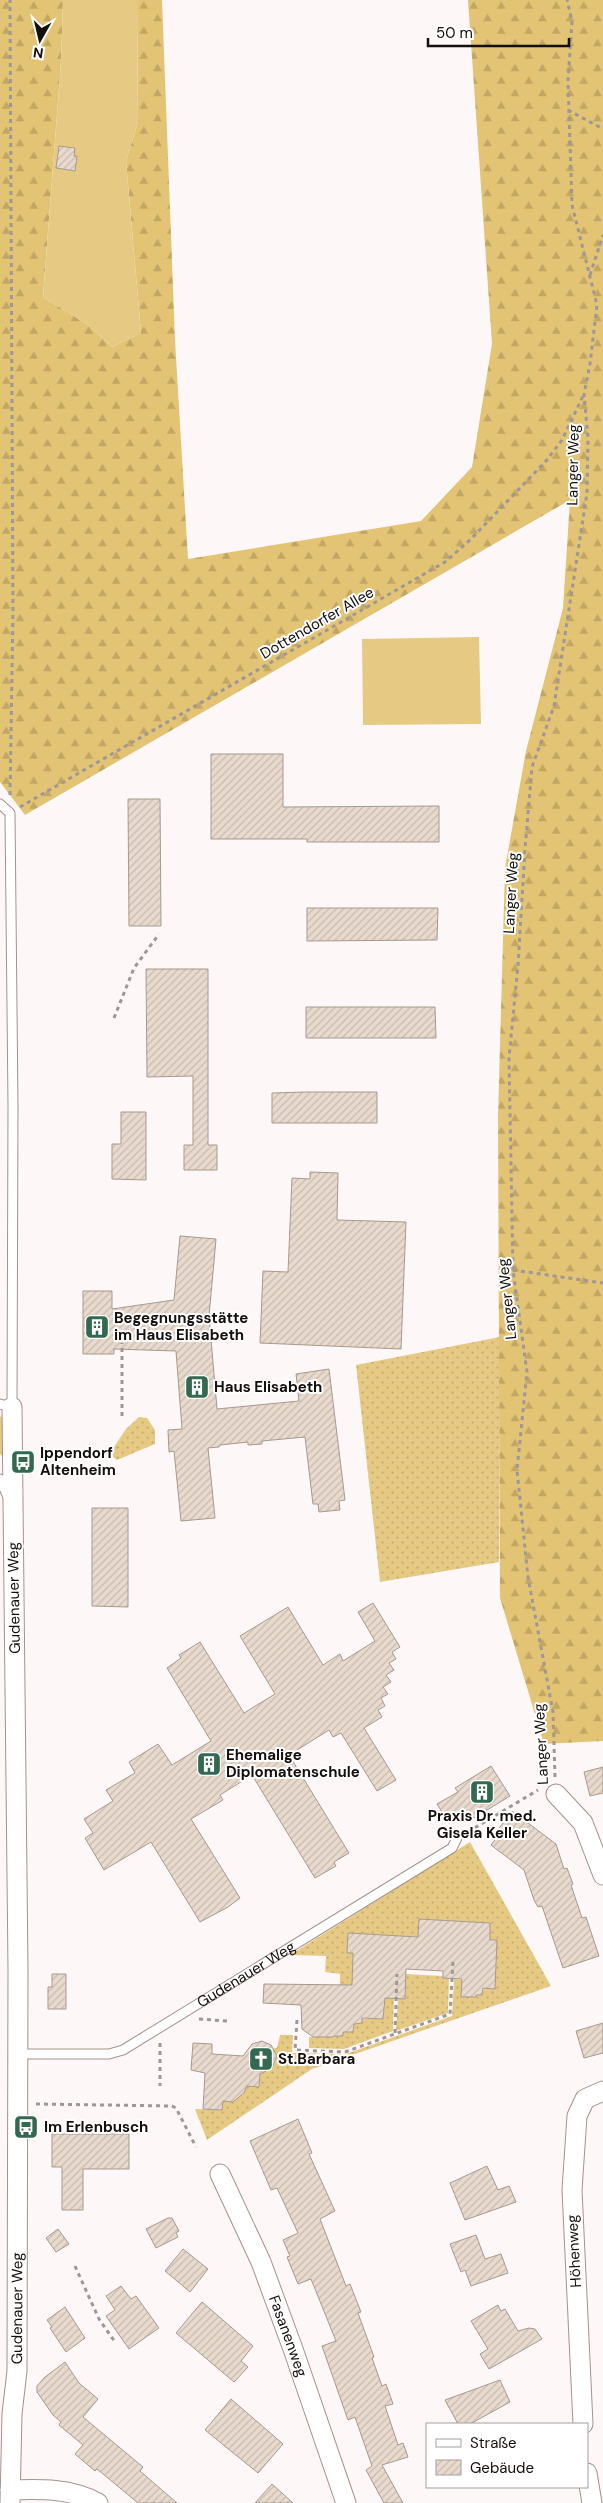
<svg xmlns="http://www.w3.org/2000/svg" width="603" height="2503" font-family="'DM Sans',sans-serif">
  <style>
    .grass { fill: url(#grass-dots) }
    .forest { fill: url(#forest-firs) }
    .garden { fill: #e6ca84 }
    .building { fill: url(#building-hatch); stroke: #a7998d }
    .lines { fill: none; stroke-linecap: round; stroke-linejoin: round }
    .lane-casing { stroke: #a4928c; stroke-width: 11 }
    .street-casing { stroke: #a4928c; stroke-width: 21 }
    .path { stroke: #9d9897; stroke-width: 3; stroke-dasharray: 4 4; stroke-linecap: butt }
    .lane { stroke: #fff; stroke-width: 9 }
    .street { stroke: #fff; stroke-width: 19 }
    .labels { text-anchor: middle; stroke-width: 4; stroke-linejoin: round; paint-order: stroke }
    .street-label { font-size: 15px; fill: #140e0c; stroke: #fff }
    .poi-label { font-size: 15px; font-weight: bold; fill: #140e0c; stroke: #fff; text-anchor: start }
  </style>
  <defs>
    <pattern id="grass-dots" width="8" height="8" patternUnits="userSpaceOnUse" patternTransform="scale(1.25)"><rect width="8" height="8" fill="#e6ca84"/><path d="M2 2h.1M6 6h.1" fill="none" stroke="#c4ac71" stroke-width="1.8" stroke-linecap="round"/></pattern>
    <pattern id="forest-firs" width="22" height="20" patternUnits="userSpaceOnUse" patternTransform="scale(1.25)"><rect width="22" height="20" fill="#e3c374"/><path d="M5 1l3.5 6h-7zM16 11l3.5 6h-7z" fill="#c2a663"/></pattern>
    <pattern id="building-hatch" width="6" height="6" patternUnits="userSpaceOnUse" patternTransform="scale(1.25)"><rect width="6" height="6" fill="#e9dace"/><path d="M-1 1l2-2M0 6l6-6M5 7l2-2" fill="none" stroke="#c7bab0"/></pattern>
  </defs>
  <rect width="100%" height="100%" fill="#fdf8f7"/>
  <g class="grass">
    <polygon points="500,1337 499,1562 380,1582 356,1365"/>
    <polygon points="0,1416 4,1419 4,1458 0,1454"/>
    <polygon points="139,1417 147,1418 155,1430 155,1444 117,1460 113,1457 112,1450 126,1429"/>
    <polygon points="470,1842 551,1986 312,2069 207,2140 195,2109 222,2110 223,2101 234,2102 235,2095 245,2086 259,2087 260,2073 269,2071 276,2061 274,2048 277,2048 280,2035 293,2035 292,2053 346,2054 452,2016 454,1979 462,1980 461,1997 482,1995 497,1940 489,1940 490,1923 419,1919 419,1937 348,1933 347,1952 353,1953 352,1987 340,1986 340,1974 325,1972 326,1956 290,1955"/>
    <polygon points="405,1974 443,1976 443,1978 449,1978 448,2013 396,2031 398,1999 405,1999"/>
    <polygon points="385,1996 394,1997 393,2031 344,2049 309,2048 309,2037 333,2037 343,2032 353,2032 354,2024 362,2023 362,2019 383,2019"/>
  </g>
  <polygon class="forest" points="0,0 63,0 61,62 43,297 87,324 112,347 141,333 126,161 138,122 137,0 162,0 175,340 188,559 421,521 472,467 492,344 468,0 603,0 603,1741 544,1744 500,1598 498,1117 505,868 526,751 563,608 570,500 25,815 0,782"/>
  <g class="garden">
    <polygon points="63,0 137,0 138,122 126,161 141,333 112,347 87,324 43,297 61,62"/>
    <polygon points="479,637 481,724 363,725 362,639"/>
  </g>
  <g class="building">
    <polygon points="59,146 75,148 74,156 77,156 75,171 56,168"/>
    <polygon points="211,754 283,754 283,807 439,806 439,842 307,842 307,839 211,839"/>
    <polygon points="128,799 160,799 161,926 129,926"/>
    <polygon points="307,908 438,908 437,940 307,941"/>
    <polygon points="146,969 208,969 208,1145 217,1145 217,1170 184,1170 184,1145 193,1145 193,1076 147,1077"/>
    <polygon points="306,1007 435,1007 436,1038 306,1038"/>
    <polygon points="305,1092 377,1092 377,1123 272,1123 272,1093"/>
    <polygon points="121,1112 146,1112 146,1180 112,1179 112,1144 121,1144"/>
    <polygon points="310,1172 338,1173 337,1220 406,1222 401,1349 260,1343 263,1271 288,1272 292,1178 310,1179"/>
    <polygon points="180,1236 216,1239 209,1316 217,1409 299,1401 296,1374 329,1369 345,1500 339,1501 340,1510 319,1512 318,1504 313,1504 305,1437 262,1441 262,1444 248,1445 248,1442 220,1445 219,1447 208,1448 215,1518 181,1521 174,1451 169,1452 168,1430 182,1429 176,1351 114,1349 114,1354 83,1354 83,1291 112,1291 112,1309 174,1300"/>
    <polygon points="92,1508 128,1508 128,1607 92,1606"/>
    <polygon points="373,1603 400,1647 392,1652 396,1659 389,1663 394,1670 386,1675 391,1682 383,1687 388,1694 381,1698 385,1706 378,1710 382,1717 364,1728 396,1780 377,1791 341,1733 333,1737 329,1730 289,1755 349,1853 334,1862 336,1866 315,1878 252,1775 220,1795 223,1800 191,1819 240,1898 228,1907 200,1922 151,1842 104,1870 85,1838 93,1833 84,1819 113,1801 106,1790 135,1773 129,1762 158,1744 172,1765 211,1741 167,1668 181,1658 179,1655 200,1642 244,1713 275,1694 240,1636 288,1607 323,1665 340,1654 343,1661 375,1641 358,1612"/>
    <polygon points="491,1766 510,1796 474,1818 470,1812 449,1823 437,1804 458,1792 455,1788"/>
    <polygon points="603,1767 603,1793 590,1796 584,1772"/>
    <polygon points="512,1811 556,1844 564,1869 567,1868 573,1884 571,1885 582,1918 586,1917 599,1956 563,1968 542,1906 538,1907 534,1900 524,1870 491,1845 497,1837 494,1835"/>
    <polygon points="419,1919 490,1923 490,1940 497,1940 495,1989 483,1988 482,1995 476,1995 476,1997 461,1997 462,1979 443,1978 443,1971 406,1969 405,1999 385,1998 383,2019 362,2018 362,2023 354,2024 353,2032 343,2032 343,2036 334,2036 333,2037 313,2037 302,2029 301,2005 263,2003 264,1984 352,1985 353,1953 347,1953 348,1933 418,1937"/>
    <polygon points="52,1974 66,1974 66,2009 48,2009 48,1987 52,1987"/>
    <polygon points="603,2023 603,2053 584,2058 576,2031"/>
    <polygon points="262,2041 271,2045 277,2056 272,2068 260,2074 259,2087 247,2086 244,2093 233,2102 223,2101 222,2110 203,2109 205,2073 191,2070 193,2043 212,2044 212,2054 243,2056 252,2044"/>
    <polygon points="298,2119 312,2153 309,2154 335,2211 320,2219 346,2286 350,2284 361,2312 358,2313 374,2357 372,2358 382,2386 386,2384 393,2404 385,2406 398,2445 403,2443 408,2457 382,2465 403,2503 384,2503 366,2470 372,2466 355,2417 348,2420 322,2346 336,2341 311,2279 298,2284 287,2257 290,2256 283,2240 298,2233 277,2188 271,2190 250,2141"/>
    <polygon points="52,2134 129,2134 129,2169 83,2169 83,2210 62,2210 62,2167 52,2167"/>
    <polygon points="487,2166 498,2190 509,2186 516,2202 465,2220 450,2183"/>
    <polygon points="168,2218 172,2218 179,2231 176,2233 178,2237 156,2248 146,2229"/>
    <polygon points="58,2229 69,2244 56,2252 46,2238"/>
    <polygon points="476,2235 485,2259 501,2254 508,2273 471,2286 465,2270 461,2272 450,2244"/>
    <polygon points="183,2249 208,2269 190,2292 165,2271"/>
    <polygon points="121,2286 131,2299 136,2296 159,2328 129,2349 106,2316 115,2310 106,2296"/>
    <polygon points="202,2302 253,2346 241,2361 248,2367 234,2382 176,2333"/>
    <polygon points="498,2305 501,2311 505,2309 518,2331 529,2328 535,2329 542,2339 489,2369 480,2354 488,2349 471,2321"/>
    <polygon points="65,2307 85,2338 66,2352 50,2328 52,2327 47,2320"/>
    <polygon points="65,2362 79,2383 98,2399 83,2417 143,2467 140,2471 177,2503 138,2503 97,2469 95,2471 75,2454 83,2445 59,2425 61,2422 53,2415 37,2392 37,2386 45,2377"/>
    <polygon points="500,2380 510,2402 470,2424 458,2424 445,2400"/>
    <polygon points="231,2399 283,2444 258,2473 205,2430"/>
    <polygon points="272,2484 293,2503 255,2503"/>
  </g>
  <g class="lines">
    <defs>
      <g id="lane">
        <polyline points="0,804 10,813 13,1106 12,1407 0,1404"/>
        <polyline points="0,1479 8,1497"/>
        <path id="s1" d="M17,2054H109L123,2050L452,1848L457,1838"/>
      </g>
      <g id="street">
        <polyline points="556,1794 583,1823 603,1875"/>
        <path id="s2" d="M220,2174L261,2262L293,2349L346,2503"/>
        <polyline points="583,2424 572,2190 577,2116 585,2099 603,2091"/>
        <polyline points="587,2473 592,2503"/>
        <path d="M10,2490C41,2489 70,2488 98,2503"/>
        <path id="s3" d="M10,2503L12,2414L17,2371L18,1970L12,1407"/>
      </g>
    </defs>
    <use href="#lane" class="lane-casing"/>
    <use href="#street" class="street-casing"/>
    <g class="path">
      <polyline points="568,110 603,129"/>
      <polyline points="590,275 603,235"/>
      <polyline points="10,795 13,611 10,0"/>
      <polyline points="20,807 445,562 470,540 546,461 562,440 583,396"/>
      <polyline points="114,1018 134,968 159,934"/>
      <polyline points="513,1270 603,1283"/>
      <polyline points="122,1416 122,1343"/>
      <polyline points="555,1777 553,1712 528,1577 517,1470 527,1372 513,1270 509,1058 518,965 525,849 532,767 554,706 587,493 588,438 584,394 590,364 597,305 572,205 568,81 572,21 567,0"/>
      <polyline points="468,1832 538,1790"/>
      <polyline points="199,2019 227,2021"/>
      <polyline points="297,2020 295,2050 345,2052 450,2014 453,1961"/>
      <polyline points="395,2033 397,1974"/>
      <polyline points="160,2043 160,2086"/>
      <polyline points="36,2104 172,2106 176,2108 196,2147"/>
      <polyline points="75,2266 99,2319 115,2342"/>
    </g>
    <use href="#lane" class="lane"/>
    <use href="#street" class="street"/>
  </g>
  <defs>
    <symbol id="building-square" viewBox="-11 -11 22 22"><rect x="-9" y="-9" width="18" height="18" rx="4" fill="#326950" stroke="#fff"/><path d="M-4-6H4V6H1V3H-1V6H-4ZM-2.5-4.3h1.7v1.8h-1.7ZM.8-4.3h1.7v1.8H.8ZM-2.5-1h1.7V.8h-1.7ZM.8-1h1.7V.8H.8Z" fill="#fff"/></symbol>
    <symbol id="bus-square" viewBox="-11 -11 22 22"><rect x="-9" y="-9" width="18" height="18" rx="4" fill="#326950" stroke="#fff"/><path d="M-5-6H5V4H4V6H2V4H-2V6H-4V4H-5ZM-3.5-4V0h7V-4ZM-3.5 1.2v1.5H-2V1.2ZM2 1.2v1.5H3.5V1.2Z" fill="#fff"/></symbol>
    <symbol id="church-square" viewBox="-11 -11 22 22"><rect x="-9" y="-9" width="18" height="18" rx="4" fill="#326950" stroke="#fff"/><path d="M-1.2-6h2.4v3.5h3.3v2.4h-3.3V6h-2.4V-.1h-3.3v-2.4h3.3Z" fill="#fff"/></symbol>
  </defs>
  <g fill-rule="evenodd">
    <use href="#building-square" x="83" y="1313" width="28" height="28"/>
    <use href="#building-square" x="183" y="1373" width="28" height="28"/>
    <use href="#bus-square" x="9" y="1448" width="28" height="28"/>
    <use href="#building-square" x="195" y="1750" width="28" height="28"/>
    <use href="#building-square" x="468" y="1778" width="28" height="28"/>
    <use href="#church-square" x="247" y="2045" width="28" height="28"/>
    <use href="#bus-square" x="12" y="2113" width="28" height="28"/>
  </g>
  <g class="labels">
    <g class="street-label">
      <text transform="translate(573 465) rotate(-89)" y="5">Langer Weg</text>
      <text transform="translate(317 623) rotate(-30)" y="5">Dottendorfer Allee</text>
      <text transform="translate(511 893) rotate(-87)" y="5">Langer Weg</text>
      <text transform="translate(507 1299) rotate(-96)" y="5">Langer Weg</text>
      <text transform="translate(14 1598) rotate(-91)" y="5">Gudenauer Weg</text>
      <text transform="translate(541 1744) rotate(-93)" y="5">Langer Weg</text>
      <text dy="5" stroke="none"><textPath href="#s1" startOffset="251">Gudenauer Weg</textPath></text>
      <text transform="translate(574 2251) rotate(-93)" y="5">Höhenweg</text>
      <text dy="5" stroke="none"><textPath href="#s3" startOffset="195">Gudenauer Weg</textPath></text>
      <text dy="5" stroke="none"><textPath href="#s2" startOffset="176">Fasanenweg</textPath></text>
    </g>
    <g class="poi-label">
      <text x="114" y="1323">Begegnungsstätte<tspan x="114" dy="17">im Haus Elisabeth</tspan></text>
      <text x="214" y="1392">Haus Elisabeth</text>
      <text x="40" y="1458">Ippendorf<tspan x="40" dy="17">Altenheim</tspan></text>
      <text x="226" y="1760">Ehemalige<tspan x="226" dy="17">Diplomatenschule</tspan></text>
      <text x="482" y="1821" text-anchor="middle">Praxis Dr. med.<tspan x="482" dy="17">Gisela Keller</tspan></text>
      <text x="278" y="2064">St.Barbara</text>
      <text x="44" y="2132">Im Erlenbusch</text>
    </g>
  </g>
  <rect x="426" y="2423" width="162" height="65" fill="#ffffff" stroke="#a19f9e"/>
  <rect x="436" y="2439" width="25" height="8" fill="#ffffff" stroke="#a19f9e"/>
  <text x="470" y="2448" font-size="15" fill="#140e0c">Straße</text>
  <rect x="436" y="2460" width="25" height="15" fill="url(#building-hatch)" stroke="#a19f9e"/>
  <text x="470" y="2473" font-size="15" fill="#140e0c">Gebäude</text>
  <g transform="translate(40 40) rotate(188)" stroke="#ffffff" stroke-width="4" paint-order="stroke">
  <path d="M0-4L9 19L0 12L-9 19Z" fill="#140e0c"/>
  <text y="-8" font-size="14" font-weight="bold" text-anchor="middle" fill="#140e0c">N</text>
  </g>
  <path d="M428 38v8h141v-8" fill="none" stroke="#140e0c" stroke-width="2.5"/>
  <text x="436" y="38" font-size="15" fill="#140e0c" stroke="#ffffff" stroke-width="4" paint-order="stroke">50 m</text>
</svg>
